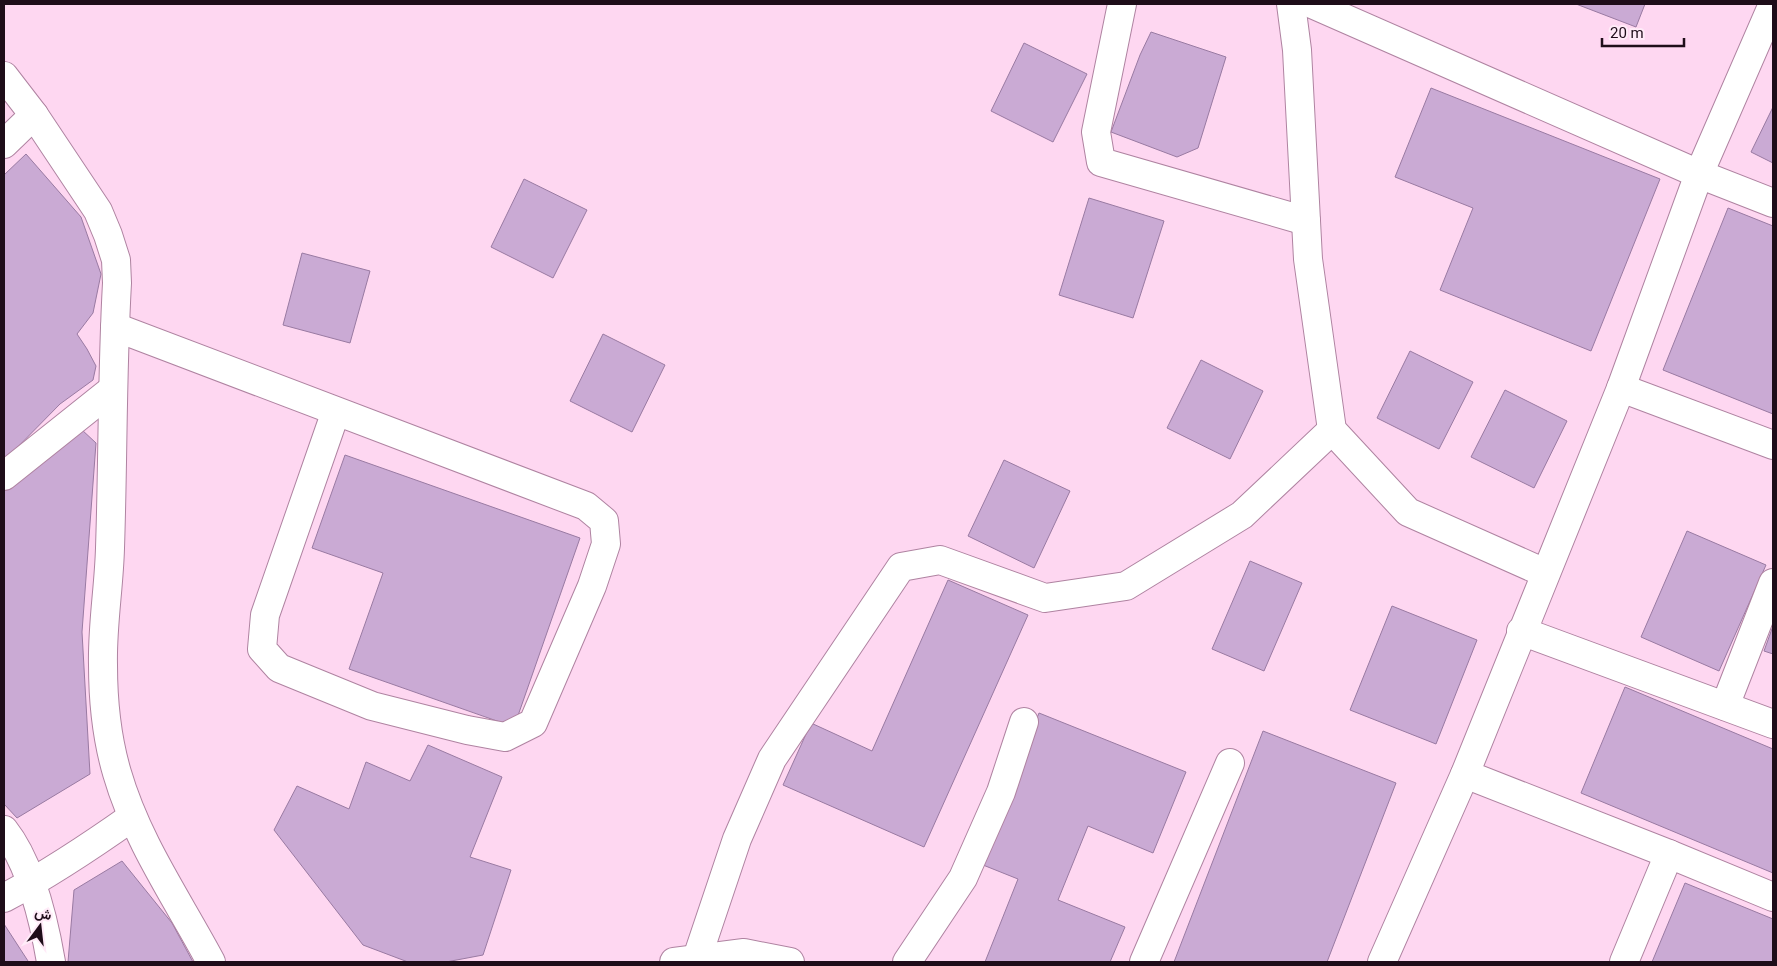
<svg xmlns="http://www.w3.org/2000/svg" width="1777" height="966" font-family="Roboto,Vazirmatn,sans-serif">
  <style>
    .building { fill: #caaad4; stroke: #997aa2 }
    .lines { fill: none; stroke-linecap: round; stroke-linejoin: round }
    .minor-casing { stroke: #af83a1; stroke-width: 30 }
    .minor { stroke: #fff; stroke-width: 28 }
  </style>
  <rect width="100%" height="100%" fill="#fed7f1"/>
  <g class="building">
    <polygon points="1576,4 1645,4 1636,27"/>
    <polygon points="1151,32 1226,57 1198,148 1177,157 1111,132 1140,55"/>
    <polygon points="1024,43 1087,74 1053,142 991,111"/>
    <polygon points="1431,88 1660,179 1591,351 1440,290 1473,208 1395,177"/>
    <polygon points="1773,107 1773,163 1751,152"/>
    <polygon points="26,154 81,217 101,274 93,313 77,334 87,349 96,366 93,380 60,404 4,461 4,175"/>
    <polygon points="524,179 587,210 553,278 491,247"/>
    <polygon points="1089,198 1164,221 1133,318 1059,295"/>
    <polygon points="1728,208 1773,226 1773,414 1663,370"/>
    <polygon points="302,253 370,271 350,343 283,325"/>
    <polygon points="603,334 665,365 632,432 570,401"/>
    <polygon points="1410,351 1473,382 1439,449 1377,418"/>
    <polygon points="1201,360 1263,391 1230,459 1167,428"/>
    <polygon points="1505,390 1567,421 1534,488 1471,457"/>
    <polygon points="81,429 96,443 82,632 90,774 17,818 4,804 4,488"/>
    <polygon points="345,455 580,538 514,727 349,669 383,573 312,548"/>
    <polygon points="1004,460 1070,491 1034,568 968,536"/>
    <polygon points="1687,531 1766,565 1719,671 1641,637"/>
    <polygon points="1250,561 1302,583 1264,671 1212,649"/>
    <polygon points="948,580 1028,615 924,847 783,785 811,723 872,751"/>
    <polygon points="1392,606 1477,640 1436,744 1350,710"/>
    <polygon points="1773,626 1773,654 1764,651"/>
    <polygon points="1625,687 1773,749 1773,873 1581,793"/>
    <polygon points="1039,713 1186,772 1153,853 1088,826 1058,900 1125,927 1110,962 985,962 1018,879 978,863"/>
    <polygon points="1263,731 1396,783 1327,962 1174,962"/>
    <polygon points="428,745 502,777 470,857 511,870 483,955 446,962 408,962 363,945 274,830 297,786 349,809 366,762 410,781"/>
    <polygon points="122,861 172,923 193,962 68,962 74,890"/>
    <polygon points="1685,883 1773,919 1773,962 1652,962"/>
    <polygon points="4,924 28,961 28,962 4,962"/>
  </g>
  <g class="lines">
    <defs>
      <g id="minor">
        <polyline points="1122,4 1096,132 1101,162 1306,221"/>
        <polyline points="1291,4 1297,50 1308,259 1332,430 1408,512 1545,573"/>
        <polyline points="1312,4 1699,174 1773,203"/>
        <path d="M4,76L34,115L98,211L108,235L116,260L117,283C112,371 113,460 110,548C109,587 102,626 103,665C103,700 107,739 117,773C137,842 178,900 211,962"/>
        <polyline points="4,144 34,115"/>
        <polyline points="115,327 586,506 604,521 606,544 592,586 533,723 505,737 467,730 372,706 279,668 262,649 265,615 336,411"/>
        <polyline points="1621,388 1773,445"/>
        <polyline points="4,476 113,389"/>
        <polyline points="1521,631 1773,724"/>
        <polyline points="1725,706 1773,583"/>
        <polyline points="1465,774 1669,854 1773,897"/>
        <path d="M4,830C30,863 44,921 51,962"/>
        <path d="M4,898C49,874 91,846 132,817"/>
        <polyline points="697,958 737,839 772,759 901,567 940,560 1045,598 1126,586 1242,515 1332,430"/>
        <polyline points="674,962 744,953 790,962"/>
        <polyline points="907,962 963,878 1001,792 1024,722"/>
        <polyline points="1144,962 1230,763"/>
        <polyline points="1382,962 1465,774 1621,388 1699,174 1773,4"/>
        <polyline points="1624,962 1669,854"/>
      </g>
    </defs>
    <use href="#minor" class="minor-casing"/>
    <use href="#minor" class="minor"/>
  </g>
  <rect width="1777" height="966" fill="none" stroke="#1e0d19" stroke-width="10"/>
  <g transform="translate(40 926) rotate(15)" stroke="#ffebf8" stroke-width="4" paint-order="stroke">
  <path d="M0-4L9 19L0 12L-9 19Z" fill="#1e0d19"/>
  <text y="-8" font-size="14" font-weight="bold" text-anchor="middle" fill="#1e0d19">ش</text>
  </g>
  <path d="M1602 38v8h82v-8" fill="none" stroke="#1e0d19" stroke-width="2.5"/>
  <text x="1610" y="38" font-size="15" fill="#1e0d19" stroke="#ffebf8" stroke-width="4" paint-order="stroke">20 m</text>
</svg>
